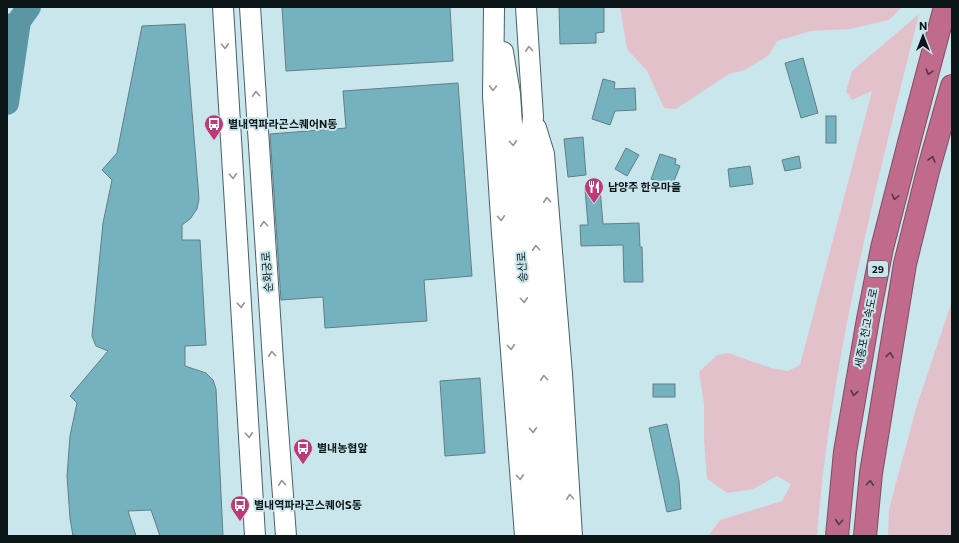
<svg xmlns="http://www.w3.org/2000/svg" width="959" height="543" font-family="Commissioner,'Noto Sans KR',sans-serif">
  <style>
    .green { fill: #e3c1cb }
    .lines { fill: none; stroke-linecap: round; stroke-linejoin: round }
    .stream { stroke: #5a96a4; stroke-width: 4 }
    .river { stroke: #5a96a4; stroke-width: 24 }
    .building { fill: #75b2c0; stroke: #647d83 }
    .tertiary-casing { stroke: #486167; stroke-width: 22 }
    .motorway-casing { stroke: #814d63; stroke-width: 24 }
    .tertiary { stroke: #fff; stroke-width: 20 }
    .motorway { stroke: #c06b8b; stroke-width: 22 }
    .oneway { stroke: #929697 }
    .oneway2 { stroke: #543846 }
    .labels { text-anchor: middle; stroke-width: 4; stroke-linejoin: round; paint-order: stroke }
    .shield { fill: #cae6ed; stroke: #455458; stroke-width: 1 }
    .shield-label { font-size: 10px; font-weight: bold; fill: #0c1618 }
    .poi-label { font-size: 11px; font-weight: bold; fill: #0c1618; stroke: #cae6ed; text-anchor: start }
    .street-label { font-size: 11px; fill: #0c1618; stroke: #cae6ed }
  </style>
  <rect width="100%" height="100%" fill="#cae6ed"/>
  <g class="green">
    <polygon points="620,7 902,7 889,20 850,29 811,31 777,41 769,55 745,70 729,74 676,109 664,108 647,71 627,49"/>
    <path d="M919,14C876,186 831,359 817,536H708L720,520L782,501L791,484L777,476L753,489L727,493L707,479L704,439V404L699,372L717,355L728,353L771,368L788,371L800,365L872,91L852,100L846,91L852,71Z"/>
    <polygon points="952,301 952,536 888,536 889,509 917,405"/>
  </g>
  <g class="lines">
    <polyline class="stream" points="7,15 19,21"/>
    <polyline class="river" points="7,103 19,21 29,7"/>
  </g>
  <g class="building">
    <polygon points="282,7 450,7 453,61 286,71"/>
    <polygon points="559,7 604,7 604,32 596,33 596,43 560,44"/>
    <polygon points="185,24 199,199 197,209 190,219 182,225 182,240 200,240 206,345 185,346 185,366 206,373 213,380 216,389 223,536 160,536 151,510 128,511 136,536 73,536 70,518 67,476 70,436 77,403 70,396 108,351 96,346 92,336 103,223 112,180 102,170 117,153 142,26"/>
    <polygon points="803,58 818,113 801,118 785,63"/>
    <polygon points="603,79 615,82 614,89 635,88 636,110 615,111 610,125 592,119"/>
    <polygon points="458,83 472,276 424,280 427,321 325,328 323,297 281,300 270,134 346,128 343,91"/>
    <rect x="826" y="116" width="10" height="27"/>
    <polygon points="583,137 586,175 568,177 564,139"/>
    <polygon points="626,148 639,155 627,176 615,169"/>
    <polygon points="660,154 676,159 675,164 680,166 672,186 651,179"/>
    <polygon points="799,156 801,168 785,171 782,160"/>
    <polygon points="750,166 753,184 730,187 728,169"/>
    <polygon points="600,188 603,224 639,223 640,247 642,247 643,282 624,282 623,245 581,246 580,225 588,225 585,189"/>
    <polygon points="480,378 485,453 445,456 440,381"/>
    <rect x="653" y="384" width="22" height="13"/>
    <polygon points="667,424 679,481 681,509 667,512 649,428"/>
  </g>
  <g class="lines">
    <defs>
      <g id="tertiary">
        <polyline points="223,7 255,536"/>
        <polyline points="250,7 273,361 286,536"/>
        <polyline points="494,7 493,96 502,233 525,536"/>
        <polyline points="526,7 533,117 529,154 554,529"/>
        <polyline points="503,52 510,94 539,529"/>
        <polyline points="536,128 544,154 562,374 572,536"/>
      </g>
      <g id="motorway">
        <polyline points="837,536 845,452 868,319 882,248 910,139 945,7"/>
        <polyline points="865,536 871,473 905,264 928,171 952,86"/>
      </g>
    </defs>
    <use href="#tertiary" class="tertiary-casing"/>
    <use href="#motorway" class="motorway-casing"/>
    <use href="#tertiary" class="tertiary"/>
    <use href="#motorway" class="motorway"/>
  </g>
  <defs><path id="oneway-chevron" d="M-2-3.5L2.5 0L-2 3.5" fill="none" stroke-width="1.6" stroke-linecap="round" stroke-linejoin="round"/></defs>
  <g class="oneway">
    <use href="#oneway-chevron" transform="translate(225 46) rotate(87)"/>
    <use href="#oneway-chevron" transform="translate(529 49) rotate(-94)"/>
    <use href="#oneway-chevron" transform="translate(493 88) rotate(91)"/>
    <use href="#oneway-chevron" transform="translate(256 94) rotate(-94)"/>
    <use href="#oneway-chevron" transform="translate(513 143) rotate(86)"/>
    <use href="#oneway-chevron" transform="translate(233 176) rotate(87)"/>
    <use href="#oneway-chevron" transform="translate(547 200) rotate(-95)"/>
    <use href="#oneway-chevron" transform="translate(501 218) rotate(86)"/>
    <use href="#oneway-chevron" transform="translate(264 224) rotate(-94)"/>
    <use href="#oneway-chevron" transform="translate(536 248) rotate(-94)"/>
    <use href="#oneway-chevron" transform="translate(524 300) rotate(86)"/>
    <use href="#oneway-chevron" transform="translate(241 305) rotate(87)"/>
    <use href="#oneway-chevron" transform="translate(511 347) rotate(86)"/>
    <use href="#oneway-chevron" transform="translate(272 354) rotate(-94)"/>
    <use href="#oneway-chevron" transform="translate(544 378) rotate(-94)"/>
    <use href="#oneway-chevron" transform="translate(533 430) rotate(86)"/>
    <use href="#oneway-chevron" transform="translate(249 435) rotate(87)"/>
    <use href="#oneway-chevron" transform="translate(520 477) rotate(86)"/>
    <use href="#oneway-chevron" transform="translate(282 483) rotate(-94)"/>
    <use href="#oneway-chevron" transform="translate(570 497) rotate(-94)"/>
  </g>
  <g class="oneway2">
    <use href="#oneway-chevron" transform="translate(929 72) rotate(106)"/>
    <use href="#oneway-chevron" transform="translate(932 159) rotate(-74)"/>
    <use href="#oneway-chevron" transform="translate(895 197) rotate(104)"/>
    <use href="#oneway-chevron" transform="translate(890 355) rotate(-81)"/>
    <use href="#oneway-chevron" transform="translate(854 393) rotate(99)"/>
    <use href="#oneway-chevron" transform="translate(870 483) rotate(-85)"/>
    <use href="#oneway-chevron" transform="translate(839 522) rotate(95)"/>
  </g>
  <defs>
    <symbol id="bus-pin" viewBox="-11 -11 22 30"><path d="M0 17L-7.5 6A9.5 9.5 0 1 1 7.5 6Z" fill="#c03875" stroke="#cae6ed"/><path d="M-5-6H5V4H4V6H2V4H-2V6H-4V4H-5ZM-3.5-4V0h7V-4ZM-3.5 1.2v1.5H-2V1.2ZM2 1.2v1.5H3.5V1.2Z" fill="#fff"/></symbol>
    <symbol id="restaurant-pin" viewBox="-11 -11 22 30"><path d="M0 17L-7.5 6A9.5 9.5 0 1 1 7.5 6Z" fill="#c03875" stroke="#cae6ed"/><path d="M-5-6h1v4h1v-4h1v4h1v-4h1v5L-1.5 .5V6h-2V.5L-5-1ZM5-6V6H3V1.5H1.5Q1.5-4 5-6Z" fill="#fff"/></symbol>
  </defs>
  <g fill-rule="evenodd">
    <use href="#bus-pin" x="203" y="113" width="22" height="30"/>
    <use href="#restaurant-pin" x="583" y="176" width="22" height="30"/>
    <use href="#bus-pin" x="292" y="437" width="22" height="30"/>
    <use href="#bus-pin" x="229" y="494" width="22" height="30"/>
  </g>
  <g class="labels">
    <rect class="shield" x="868" y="261" width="20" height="16" rx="3"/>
    <g class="shield-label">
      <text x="878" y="273">29</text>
    </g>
    <g class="poi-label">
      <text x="228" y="128">별내역파라곤스퀘어N동</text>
      <text x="608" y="191">남양주 한우마을</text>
      <text x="317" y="452">별내농협앞</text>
      <text x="254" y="509">별내역파라곤스퀘어S동</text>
    </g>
    <g class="street-label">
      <text transform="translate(522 267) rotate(-94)" y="4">송산로</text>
      <text transform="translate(267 272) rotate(-94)" y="4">순화궁로</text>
      <text transform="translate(866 328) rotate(-79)" y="4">세종포천고속도로</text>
    </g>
  </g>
  <rect width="959" height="543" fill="none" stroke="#0c1618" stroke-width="16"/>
  <g transform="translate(923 36)" stroke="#cae6ed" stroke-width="3" paint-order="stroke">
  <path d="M0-3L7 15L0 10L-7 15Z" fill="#0c1618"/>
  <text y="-6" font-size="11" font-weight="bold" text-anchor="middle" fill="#0c1618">N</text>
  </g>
</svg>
